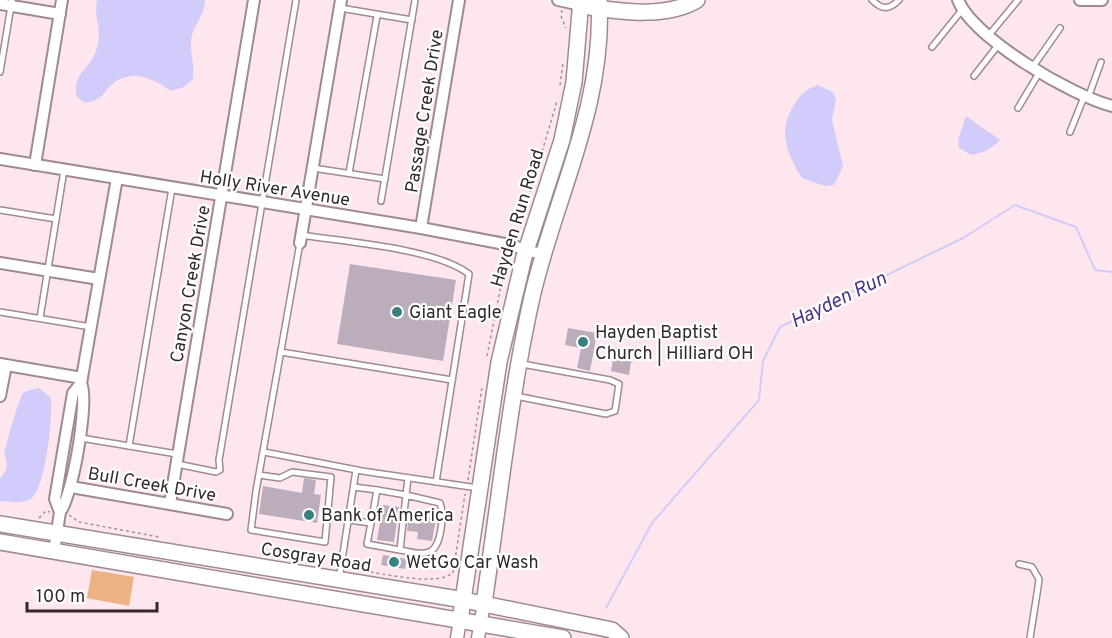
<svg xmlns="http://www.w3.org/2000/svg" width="1112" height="638" font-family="Overpass,sans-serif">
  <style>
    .green { fill: #edb284 }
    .water { fill: #d1ccf9 }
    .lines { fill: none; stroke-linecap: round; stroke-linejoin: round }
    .stream { stroke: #d1ccf9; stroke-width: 2 }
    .building { fill: #bcadbd }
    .service-casing { stroke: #a08a92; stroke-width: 8 }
    .minor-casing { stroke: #a08a92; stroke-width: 14 }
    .tertiary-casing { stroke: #a08a92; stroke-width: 15 }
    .secondary-casing { stroke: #a08a92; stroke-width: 18 }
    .path { stroke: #a39197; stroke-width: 1.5; stroke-dasharray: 3 3; stroke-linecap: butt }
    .service { stroke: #fff; stroke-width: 5 }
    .minor { stroke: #fff; stroke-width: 10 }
    .tertiary { stroke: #fff; stroke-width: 12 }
    .secondary { stroke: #fff; stroke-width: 15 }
    .poi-dot { fill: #398180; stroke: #fff; stroke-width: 2 }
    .labels { text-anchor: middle; stroke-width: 4.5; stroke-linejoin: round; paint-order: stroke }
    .street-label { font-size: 18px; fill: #32292c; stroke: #fff }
    .poi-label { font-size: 18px; fill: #32292c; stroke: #fff; text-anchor: start }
    .water-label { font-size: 20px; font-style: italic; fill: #4a3689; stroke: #fff }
  </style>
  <rect width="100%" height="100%" fill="#fee6ee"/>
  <polygon class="green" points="92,570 134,577 129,606 87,598"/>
  <g class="water">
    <path d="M97,0H205C205,15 193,25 191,40C190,53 195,66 193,79L184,87L171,91C156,80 137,70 118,80C101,90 109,98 85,103L77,97C71,74 90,69 96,51C104,28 93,21 97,0Z"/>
    <path d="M818,85L833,92L836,99L832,120L843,166L834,185L825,186L802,178C787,153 777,132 794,105C801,94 806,89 818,85Z"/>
    <path d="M966,116L1000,140C991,149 983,153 971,155L959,148L958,140Z"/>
    <path d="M39,388L51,398C53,416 46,486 32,498C25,504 9,502 0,501V478C8,470 8,463 4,453C7,443 19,396 24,392C28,390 35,389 39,388Z"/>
  </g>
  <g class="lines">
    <polyline class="stream" points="606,608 652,523 759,400 763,361 780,327 963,238 1015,205 1076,227 1095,270 1112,272"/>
  </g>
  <g class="building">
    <polygon points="350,264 456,280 443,361 337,344"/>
    <polygon points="568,328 597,333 590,371 577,368 581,348 565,345"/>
    <polygon points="615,347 633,350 629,375 611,371"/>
    <polygon points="304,478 316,480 314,494 321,495 317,523 259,514 263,486 302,493"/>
    <polygon points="383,505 399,507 394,542 377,540"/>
    <polygon points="421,516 436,519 432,541 417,539 418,532 407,531 408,522 419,524"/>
    <polygon points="383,555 407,559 405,569 381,565"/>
  </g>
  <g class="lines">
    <defs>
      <g id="service">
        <path d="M872,0C882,10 889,10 899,0"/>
        <polyline points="340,8 412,20"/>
        <polyline points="989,35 1018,0"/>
        <polyline points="932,47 962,10"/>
        <polyline points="1032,68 1060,28"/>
        <polyline points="0,72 12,0"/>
        <polyline points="974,76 999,44"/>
        <polyline points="1088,98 1101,62"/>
        <polyline points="1018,108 1039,73"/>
        <polyline points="1070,132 1084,97"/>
        <polyline points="313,168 385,179"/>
        <polyline points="349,173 377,16"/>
        <polyline points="381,201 415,0"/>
        <polyline points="0,210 56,219"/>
        <path d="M301,235C345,242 435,248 469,274L436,482"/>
        <polyline points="0,312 91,327"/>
        <polyline points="40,318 64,170"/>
        <polyline points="281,352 452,380"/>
        <polyline points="516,396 606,414 615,411 619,384 610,380 522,364"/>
        <polyline points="81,438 177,454"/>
        <polyline points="129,446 172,188"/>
        <polyline points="264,452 362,471 478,488"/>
        <polyline points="177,464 216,472 220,470 219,460 296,0"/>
        <polyline points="259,475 280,478 292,472 331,477 325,542 251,530 256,491 300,243"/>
        <polyline points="354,487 377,490"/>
        <path d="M406,495L440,503C444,514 442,547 429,552C420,556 408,551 400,550Z"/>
        <polyline points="328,517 371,523 377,490 406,495 408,478"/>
        <polyline points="371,523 367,544 400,550"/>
        <polyline points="1019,564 1032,567 1039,579 1038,587 1030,638"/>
        <polyline points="339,579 356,470"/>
      </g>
      <g id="minor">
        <polyline points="558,0 581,5"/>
        <path d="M958,0C973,38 1072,96 1112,106"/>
        <polyline points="1080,0 1102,0"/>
        <polyline points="0,4 60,14"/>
        <polyline points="0,159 421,228 510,245 544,255"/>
        <polyline points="35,165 62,0"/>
        <polyline points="421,228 459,0"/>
        <polyline points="300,243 341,0"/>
        <polyline points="0,263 99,279"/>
        <polyline points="0,364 82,378"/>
        <polyline points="0,396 6,365"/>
        <polyline points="71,487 227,514"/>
        <polyline points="170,503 254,0"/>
        <path d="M60,512C73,495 89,401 81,383"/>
        <polyline points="54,551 60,512 55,499 73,393 81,383 117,178"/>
      </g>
      <g id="tertiary">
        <polyline points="457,638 460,620"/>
        <polyline points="478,638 484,603"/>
      </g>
      <g id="secondary">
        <path d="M590,7C623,12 667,18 697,0"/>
        <polyline points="0,524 464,600 612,630 621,638"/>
        <polyline points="0,542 563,638"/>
        <path d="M484,603C499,503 510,395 532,297C555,197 605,106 599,0"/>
        <polyline points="460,620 499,362 524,257 562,140 574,82 581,0"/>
      </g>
    </defs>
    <use href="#service" class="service-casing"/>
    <use href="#minor" class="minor-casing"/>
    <use href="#tertiary" class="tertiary-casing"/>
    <use href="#secondary" class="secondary-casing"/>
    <g class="path">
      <polyline points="562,10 561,16 566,28"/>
      <polyline points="560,85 563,63"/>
      <polyline points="513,236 520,226 557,101"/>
      <polyline points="487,356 507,255"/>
      <polyline points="468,480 482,387"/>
      <polyline points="69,515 79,522 159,537"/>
      <polyline points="39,518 46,511 50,512"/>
      <path d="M347,568C370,571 434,587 451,574"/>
      <polyline points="453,573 465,494"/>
    </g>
    <use href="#service" class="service"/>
    <use href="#minor" class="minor"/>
    <use href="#tertiary" class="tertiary"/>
    <use href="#secondary" class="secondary"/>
  </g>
  <g class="poi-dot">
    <circle cx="397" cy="312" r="6"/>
    <circle cx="583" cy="342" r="6"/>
    <circle cx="309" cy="515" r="6"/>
    <circle cx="394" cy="562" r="6"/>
  </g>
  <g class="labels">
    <g class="street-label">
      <text transform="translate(424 111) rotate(-81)" y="6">Passage Creek Drive</text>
      <text transform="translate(275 188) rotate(9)" y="6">Holly River Avenue</text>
      <text transform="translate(517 218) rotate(-73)" y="6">Hayden Run Road</text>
      <text transform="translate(190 284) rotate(-80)" y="6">Canyon Creek Drive</text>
      <text transform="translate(152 484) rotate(10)" y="6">Bull Creek Drive</text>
      <text transform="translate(316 557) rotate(9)" y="6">Cosgray Road</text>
    </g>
    <g class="poi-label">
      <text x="409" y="318">Giant Eagle</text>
      <text x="595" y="338">Hayden Baptist<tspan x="595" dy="21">Church | Hilliard OH</tspan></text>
      <text x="321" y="521">Bank of America</text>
      <text x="406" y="568">WetGo Car Wash</text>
    </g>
    <g class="water-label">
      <text transform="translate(838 299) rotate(-26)" y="7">Hayden Run</text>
    </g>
  </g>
  <path d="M27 602v9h130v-9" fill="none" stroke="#32292c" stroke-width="3"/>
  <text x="36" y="602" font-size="18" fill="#32292c" stroke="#ffffff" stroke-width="4.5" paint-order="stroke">100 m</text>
</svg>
